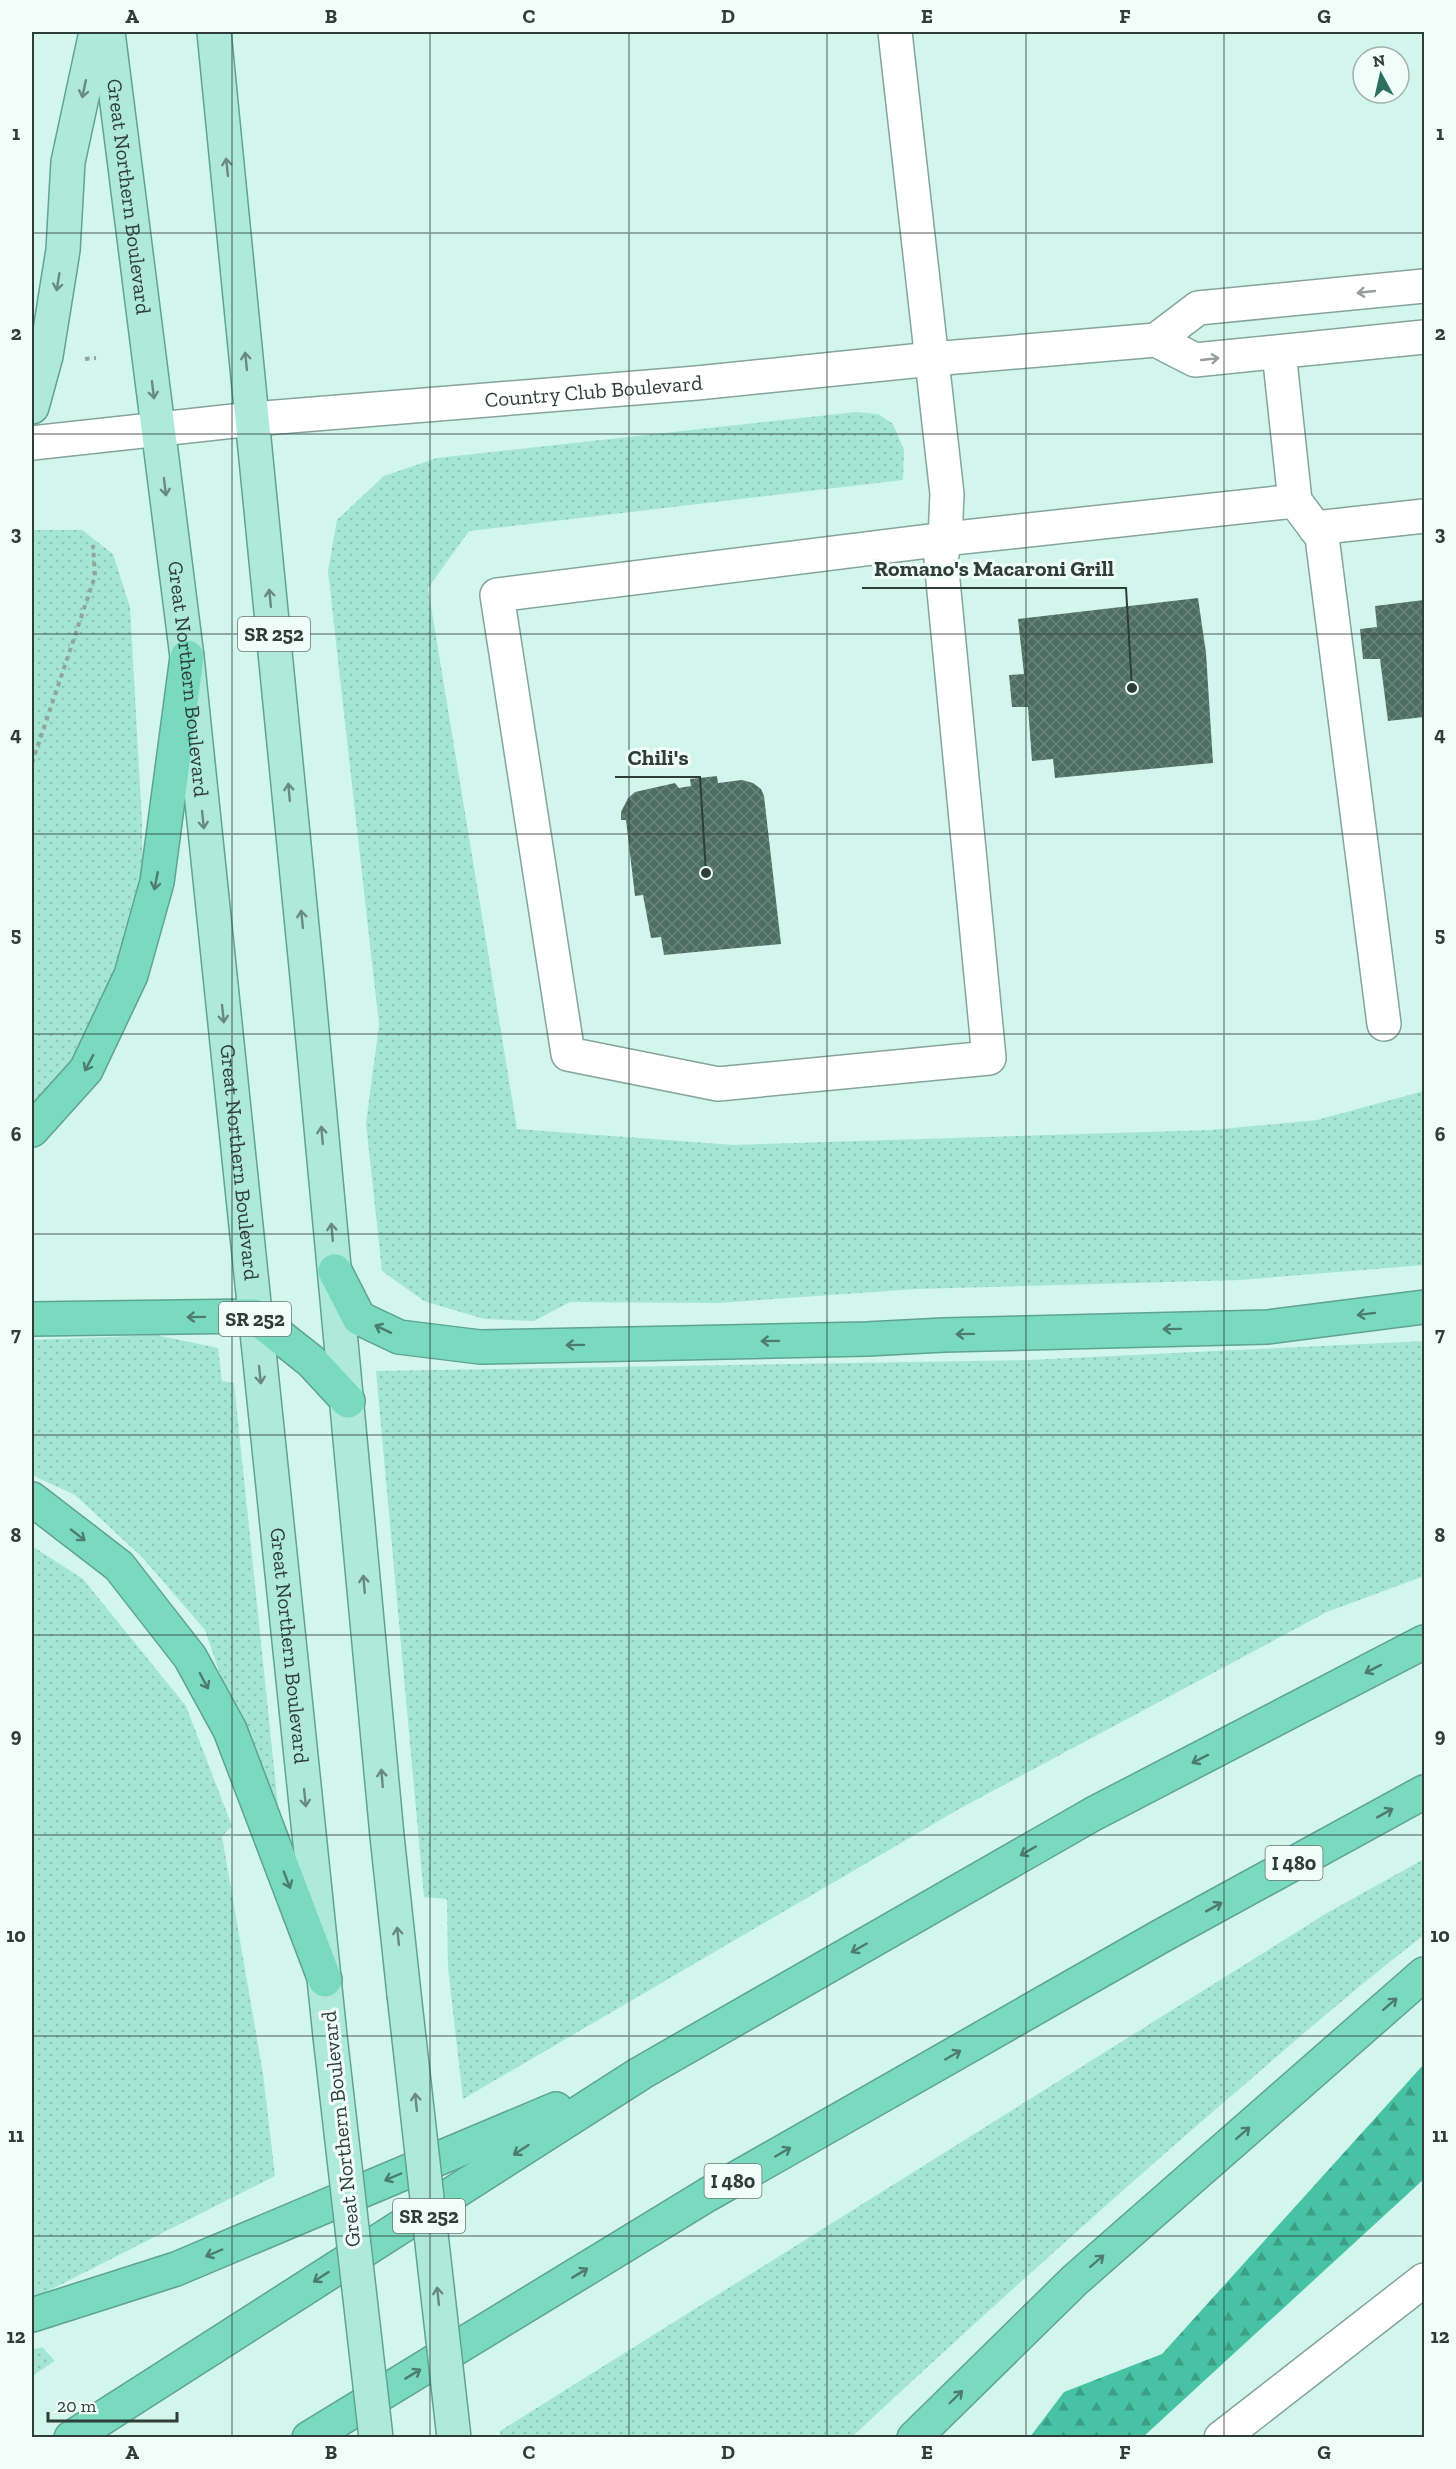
<svg xmlns="http://www.w3.org/2000/svg" width="1456" height="2469" font-family="'Zilla Slab',serif">
  <style>
    .grass { fill: url(#grass-dots) }
    .forest { fill: url(#forest-firs) }
    .building { fill: url(#building-cross-hatch) }
    .lines { fill: none; stroke-linecap: round; stroke-linejoin: round }
    .minor-casing { stroke: #84a59b; stroke-width: 36 }
    .major-casing { stroke: #5fa390; stroke-width: 36 }
    .highway-casing { stroke: #5fa390; stroke-width: 36 }
    .path { stroke: #8da79f; stroke-width: 4; stroke-dasharray: 4.5 4.5; stroke-linecap: butt }
    .minor { stroke: #fff; stroke-width: 33 }
    .major { stroke: #afe9d9; stroke-width: 33 }
    .highway { stroke: #79dabf; stroke-width: 33 }
    .major-bridge-casing { stroke: #5fa390; stroke-width: 36; stroke-linecap: butt }
    .major-bridge { stroke: #afe9d9; stroke-width: 33 }
    .oneway { stroke: #698a80 }
    .oneway2 { stroke: #979e9c }
    .oneway3 { stroke: #4d7c6e }
    .grid { fill: none; stroke: #2f3d38; stroke-width: 1.5; stroke-opacity: 0.55 }
    .labels { text-anchor: middle; stroke-width: 6; stroke-linejoin: round; paint-order: stroke }
    .shield { fill: #f0fef9; stroke: #697772; stroke-width: 1.5 }
    .shield-label { font-size: 20px; font-weight: bold; fill: #2f3d38 }
    .street-label { font-size: 21px; fill: #2f3d38; stroke: #f0fef9 }
    .leader { fill: none; stroke: #2f3d38; stroke-width: 2 }
    .callout-dot { fill: #2f3d38; stroke: #f0fef9; stroke-width: 2 }
    .callout-label { font-size: 22px; text-anchor: middle; font-weight: bold; fill: #2f3d38; stroke: #f0fef9; stroke-width: 6; stroke-linejoin: round; paint-order: stroke }
    .neatline { fill: none; stroke: #2f3d38; stroke-width: 2 }
    .grid-label { font-size: 20px; text-anchor: middle; font-weight: bold; fill: #2f3d38 }
  </style>
  <defs>
    <pattern id="grass-dots" width="8" height="8" patternUnits="userSpaceOnUse" patternTransform="scale(1.5)"><rect width="8" height="8" fill="#a5e6d3"/><path d="M2 2h.1M6 6h.1" fill="none" stroke="#8ec6b6" stroke-width="1.8" stroke-linecap="round"/></pattern>
    <pattern id="forest-firs" width="22" height="20" patternUnits="userSpaceOnUse" patternTransform="scale(1.5)"><rect width="22" height="20" fill="#48c2a5"/><path d="M5 1l3.5 6h-7zM16 11l3.5 6h-7z" fill="#3c9f87"/></pattern>
    <pattern id="building-cross-hatch" width="8" height="8" patternUnits="userSpaceOnUse" patternTransform="scale(1.5)"><rect width="8" height="8" fill="#4e6e64"/><path d="M0 0l8 8M0 8l8-8" fill="none" stroke="#6b847c"/></pattern>
  </defs>
  <rect width="100%" height="100%" fill="#d2f6eb"/>
  <g class="grass">
    <polygon points="856,412 878,414 893,424 904,450 903,480 469,531 428,588 517,1129 734,1145 1210,1130 1317,1120 1424,1091 1424,1265 1240,1280 917,1289 717,1303 570,1302 534,1321 484,1319 424,1301 382,1271 366,1123 379,1025 328,571 337,520 384,476 437,458"/>
    <polygon points="32,530 82,530 113,554 130,607 142,822 143,909 123,966 58,1089 32,1109"/>
    <polygon points="156,1335 218,1348 222,1381 234,1383 278,1806 265,1805 205,1630 142,1557 75,1495 32,1475 32,1340"/>
    <polygon points="1424,1341 1424,1576 1327,1612 959,1809 463,2099 448,1968 447,1899 424,1897 376,1371 1030,1360"/>
    <polygon points="32,1546 83,1579 186,1706 232,1826 222,1836 263,2074 275,2176 32,2299"/>
    <path d="M1424,1859V1935C1355,1988 1289,2046 1223,2103C1097,2212 973,2324 852,2437H501L500,2431L1327,1913Z"/>
    <polygon points="42,2347 55,2361 32,2376 32,2350"/>
  </g>
  <polygon class="forest" points="1424,2064 1424,2179 1143,2437 1030,2437 1064,2392 1162,2354"/>
  <g class="building">
    <polygon points="1198,598 1206,653 1213,763 1055,778 1053,759 1032,761 1028,707 1012,707 1009,675 1024,674 1018,619"/>
    <polygon points="1424,600 1424,717 1388,721 1380,659 1363,659 1360,629 1377,627 1375,606"/>
    <polygon points="717,776 718,783 742,780 753,783 761,789 764,796 781,944 664,955 661,937 651,938 643,895 635,896 626,820 621,820 621,812 628,798 635,792 675,783 679,788 691,786 690,779"/>
  </g>
  <g class="lines">
    <defs>
      <g id="minor">
        <polyline points="895,32 947,494 945,539 941,560 989,1058 718,1084 568,1054 497,595 945,539 1295,501 1279,352"/>
        <polyline points="1156,340 1198,308 1424,286"/>
        <path id="s1" d="M32,443L252,419L697,383L932,359L1156,340L1195,360L1424,337"/>
        <polyline points="1295,501 1322,537 1384,1024"/>
        <polyline points="1315,528 1424,516"/>
        <polyline points="1221,2438 1424,2280"/>
      </g>
      <g id="major">
        <path id="s2" d="M108,32L187,657L330,2036"/>
        <polyline points="214,32 307,977 387,1836 404,1994"/>
        <polyline points="32,407 46,356 63,250 68,162 96,32"/>
      </g>
      <g id="highway">
        <polyline points="32,1130 86,1070 131,975 157,882 187,657"/>
        <polyline points="335,1271 359,1318 399,1337 480,1347 867,1339 944,1335 1268,1327 1424,1307"/>
        <polyline points="32,1319 254,1316 311,1361 348,1401"/>
        <polyline points="32,1499 119,1566 190,1657 230,1730 325,1980"/>
        <polyline points="32,2315 176,2269 556,2109"/>
        <polyline points="71,2438 641,2073 1093,1814 1424,1642"/>
        <polyline points="309,2438 707,2195 1163,1935 1424,1792"/>
        <polyline points="914,2438 1075,2280 1424,1974"/>
      </g>
    </defs>
    <use href="#minor" class="minor-casing"/>
    <use href="#major" class="major-casing"/>
    <use href="#highway" class="highway-casing"/>
    <g class="path">
      <polyline points="85,359 96,358"/>
      <polyline points="32,763 95,576 93,545"/>
    </g>
    <use href="#minor" class="minor"/>
    <use href="#major" class="major"/>
    <use href="#highway" class="highway"/>
    <defs>
      <g id="major-bridge">
        <polyline points="404,1994 454,2438"/>
        <polyline points="330,2036 376,2438"/>
      </g>
    </defs>
    <use href="#major-bridge" class="major-bridge-casing"/>
    <use href="#major-bridge" class="major-bridge"/>
  </g>
  <defs><path id="oneway-shaft" d="M-6 0H5M1.5-3L5.5 0L1.5 3" fill="none" stroke-width="1.6" stroke-linecap="round" stroke-linejoin="round" transform="scale(1.5)"/></defs>
  <g class="oneway">
    <use href="#oneway-shaft" transform="translate(84 89) rotate(102)"/>
    <use href="#oneway-shaft" transform="translate(227 167) rotate(-96)"/>
    <use href="#oneway-shaft" transform="translate(58 282) rotate(99)"/>
    <use href="#oneway-shaft" transform="translate(246 361) rotate(-96)"/>
    <use href="#oneway-shaft" transform="translate(153 390) rotate(83)"/>
    <use href="#oneway-shaft" transform="translate(165 487) rotate(83)"/>
    <use href="#oneway-shaft" transform="translate(270 598) rotate(-96)"/>
    <use href="#oneway-shaft" transform="translate(289 792) rotate(-95)"/>
    <use href="#oneway-shaft" transform="translate(203 820) rotate(84)"/>
    <use href="#oneway-shaft" transform="translate(302 919) rotate(-96)"/>
    <use href="#oneway-shaft" transform="translate(223 1014) rotate(84)"/>
    <use href="#oneway-shaft" transform="translate(322 1135) rotate(-95)"/>
    <use href="#oneway-shaft" transform="translate(332 1232) rotate(-95)"/>
    <use href="#oneway-shaft" transform="translate(260 1375) rotate(84)"/>
    <use href="#oneway-shaft" transform="translate(364 1584) rotate(-95)"/>
    <use href="#oneway-shaft" transform="translate(382 1778) rotate(-95)"/>
    <use href="#oneway-shaft" transform="translate(305 1798) rotate(84)"/>
    <use href="#oneway-shaft" transform="translate(398 1936) rotate(-96)"/>
    <use href="#oneway-shaft" transform="translate(416 2102) rotate(-96)"/>
    <use href="#oneway-shaft" transform="translate(438 2296) rotate(-96)"/>
  </g>
  <g class="oneway2">
    <use href="#oneway-shaft" transform="translate(1366 292) rotate(174)"/>
    <use href="#oneway-shaft" transform="translate(1210 359) rotate(-6)"/>
  </g>
  <g class="oneway3">
    <use href="#oneway-shaft" transform="translate(156 881) rotate(101)"/>
    <use href="#oneway-shaft" transform="translate(89 1063) rotate(118)"/>
    <use href="#oneway-shaft" transform="translate(1366 1314) rotate(173)"/>
    <use href="#oneway-shaft" transform="translate(196 1317) rotate(179)"/>
    <use href="#oneway-shaft" transform="translate(383 1329) rotate(-155)"/>
    <use href="#oneway-shaft" transform="translate(1172 1329) rotate(179)"/>
    <use href="#oneway-shaft" transform="translate(965 1334) rotate(179)"/>
    <use href="#oneway-shaft" transform="translate(770 1341) rotate(179)"/>
    <use href="#oneway-shaft" transform="translate(575 1345) rotate(179)"/>
    <use href="#oneway-shaft" transform="translate(78 1535) rotate(38)"/>
    <use href="#oneway-shaft" transform="translate(1373 1669) rotate(153)"/>
    <use href="#oneway-shaft" transform="translate(204 1681) rotate(62)"/>
    <use href="#oneway-shaft" transform="translate(1200 1759) rotate(153)"/>
    <use href="#oneway-shaft" transform="translate(1385 1813) rotate(-29)"/>
    <use href="#oneway-shaft" transform="translate(1028 1851) rotate(150)"/>
    <use href="#oneway-shaft" transform="translate(287 1880) rotate(69)"/>
    <use href="#oneway-shaft" transform="translate(1214 1907) rotate(-29)"/>
    <use href="#oneway-shaft" transform="translate(859 1948) rotate(150)"/>
    <use href="#oneway-shaft" transform="translate(1390 2004) rotate(-41)"/>
    <use href="#oneway-shaft" transform="translate(953 2055) rotate(-30)"/>
    <use href="#oneway-shaft" transform="translate(1243 2133) rotate(-41)"/>
    <use href="#oneway-shaft" transform="translate(521 2150) rotate(147)"/>
    <use href="#oneway-shaft" transform="translate(783 2152) rotate(-30)"/>
    <use href="#oneway-shaft" transform="translate(393 2177) rotate(157)"/>
    <use href="#oneway-shaft" transform="translate(214 2253) rotate(157)"/>
    <use href="#oneway-shaft" transform="translate(1097 2261) rotate(-41)"/>
    <use href="#oneway-shaft" transform="translate(580 2273) rotate(-31)"/>
    <use href="#oneway-shaft" transform="translate(321 2277) rotate(147)"/>
    <use href="#oneway-shaft" transform="translate(413 2374) rotate(-31)"/>
    <use href="#oneway-shaft" transform="translate(956 2397) rotate(-44)"/>
  </g>
  <path class="grid" d="M232,32V2438M430,32V2438M629,32V2438M827,32V2438M1026,32V2438M1224,32V2438M32,233H1424M32,434H1424M32,634H1424M32,834H1424M32,1034H1424M32,1234H1424M32,1435H1424M32,1635H1424M32,1835H1424M32,2036H1424M32,2236H1424"/>
  <g class="labels">
    <g class="shield">
      <rect x="238" y="617" width="72" height="34" rx="4.5"/>
      <rect x="219" y="1302" width="72" height="34" rx="4.5"/>
      <rect x="1265.5" y="1846" width="57" height="34" rx="4.5"/>
      <rect x="704.5" y="2164" width="57" height="34" rx="4.5"/>
      <rect x="393" y="2199" width="72" height="34" rx="4.5"/>
    </g>
    <g class="shield-label">
      <text x="274" y="641">SR 252</text>
      <text x="255" y="1326">SR 252</text>
      <text x="1294" y="1870">I 480</text>
      <text x="733" y="2188">I 480</text>
      <text x="429" y="2223">SR 252</text>
    </g>
    <g class="street-label">
      <text dy="7" stroke="none"><textPath href="#s2" startOffset="166">Great Northern Boulevard</textPath></text>
      <text dy="7" stroke="none"><textPath href="#s1" startOffset="564">Country Club Boulevard</textPath></text>
      <text dy="7" stroke="none"><textPath href="#s2" startOffset="652">Great Northern Boulevard</textPath></text>
      <text dy="7" stroke="none"><textPath href="#s2" startOffset="1138">Great Northern Boulevard</textPath></text>
      <text dy="7" stroke="none"><textPath href="#s2" startOffset="1624">Great Northern Boulevard</textPath></text>
      <text transform="translate(341 2129) rotate(-96)" y="7">Great Northern Boulevard</text>
    </g>
  </g>
  <path class="leader" d="M1132 688L1126 588H862M706 873L700 777H615"/>
  <g class="callout-dot">
    <circle cx="1132" cy="688" r="6"/>
    <circle cx="706" cy="873" r="6"/>
  </g>
  <g class="callout-label">
    <text x="994" y="576">Romano's Macaroni Grill</text>
    <text x="658" y="765">Chili's</text>
  </g>
  <rect width="1456" height="2469" fill="none" stroke="#f0fef9" stroke-width="66"/>
  <g transform="translate(1381 75) rotate(352)"><circle r="28" fill="#f0fef9" stroke="#a3b1ac" stroke-width="1.5"/>
  <path d="M0-4.5L10 22L0 15L-10 22Z" fill="#2d6e5e"/>
  <text y="-9" font-size="16" font-weight="bold" text-anchor="middle" fill="#2f3d38">N</text>
  </g>
  <path d="M48 2412v9h129v-9" fill="none" stroke="#2f3d38" stroke-width="3"/>
  <text x="57" y="2412" font-size="18" fill="#2f3d38" stroke="#f0fef9" stroke-width="4.5" paint-order="stroke">20 m</text>
  <rect x="33" y="33" width="1390" height="2403" class="neatline"/>
  <g class="grid-label">
    <text x="132" y="23">A</text>
    <text x="331" y="23">B</text>
    <text x="529" y="23">C</text>
    <text x="728" y="23">D</text>
    <text x="927" y="23">E</text>
    <text x="1125" y="23">F</text>
    <text x="1324" y="23">G</text>
    <text x="16" y="140">1</text>
    <text x="1440" y="140">1</text>
    <text x="16" y="340">2</text>
    <text x="1440" y="340">2</text>
    <text x="16" y="540">3</text>
    <text x="1440" y="540">3</text>
    <text x="16" y="741">4</text>
    <text x="1440" y="741">4</text>
    <text x="16" y="941">5</text>
    <text x="1440" y="941">5</text>
    <text x="16" y="1141">6</text>
    <text x="1440" y="1141">6</text>
    <text x="16" y="1341">7</text>
    <text x="1440" y="1341">7</text>
    <text x="16" y="1542">8</text>
    <text x="1440" y="1542">8</text>
    <text x="16" y="1742">9</text>
    <text x="1440" y="1742">9</text>
    <text x="16" y="1942">10</text>
    <text x="1440" y="1942">10</text>
    <text x="16" y="2142">11</text>
    <text x="1440" y="2142">11</text>
    <text x="16" y="2343">12</text>
    <text x="1440" y="2343">12</text>
    <text x="132" y="2459">A</text>
    <text x="331" y="2459">B</text>
    <text x="529" y="2459">C</text>
    <text x="728" y="2459">D</text>
    <text x="927" y="2459">E</text>
    <text x="1125" y="2459">F</text>
    <text x="1324" y="2459">G</text>
  </g>
</svg>
